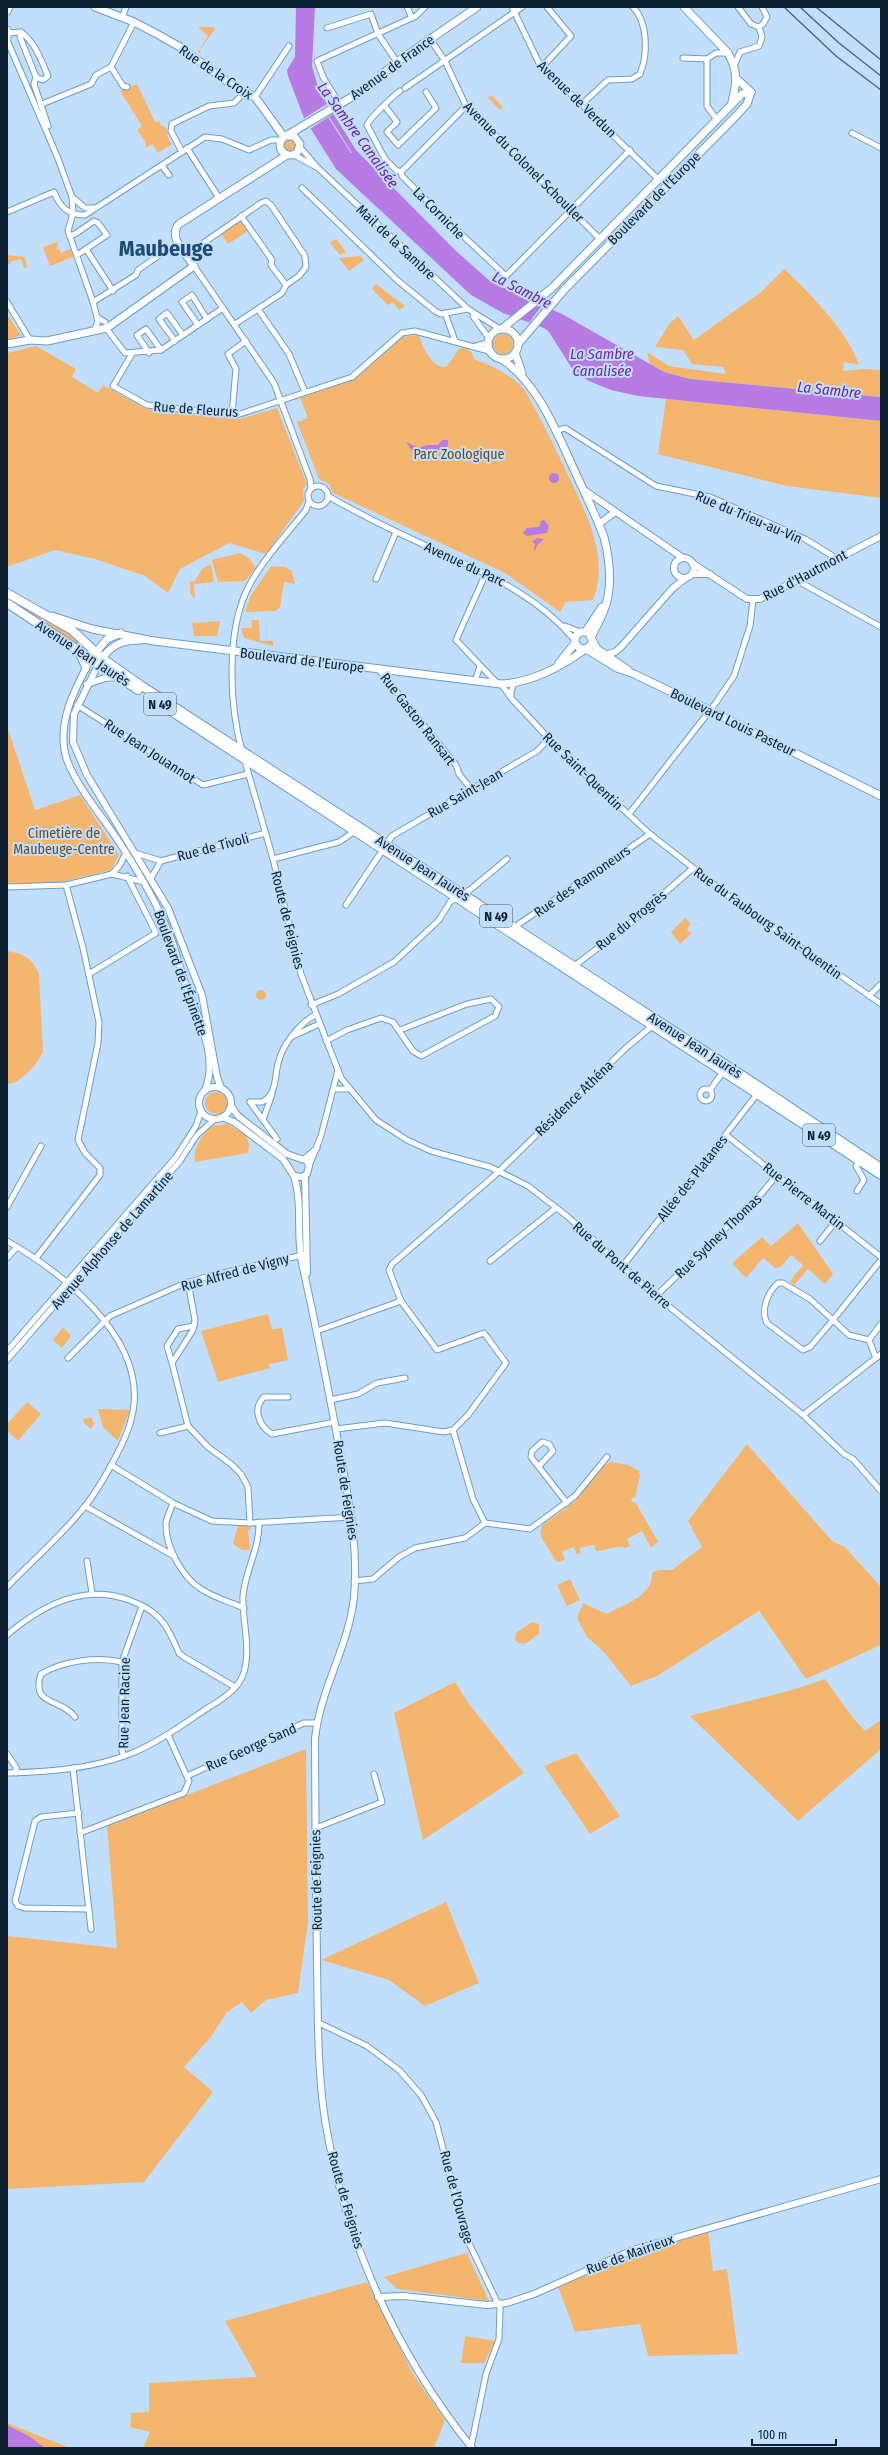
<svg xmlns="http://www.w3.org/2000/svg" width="888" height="2455" font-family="'Fira Sans Condensed',sans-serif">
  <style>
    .green { fill: #f4b66f }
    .water { fill: #b67ce4; fill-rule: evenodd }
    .pier { fill: #c1dffc }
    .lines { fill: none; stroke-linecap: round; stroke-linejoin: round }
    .minor-casing { stroke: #6c9cca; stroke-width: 7 }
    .tertiary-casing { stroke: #6c9cca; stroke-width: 8 }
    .secondary-casing { stroke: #6c9cca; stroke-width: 9 }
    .primary-casing { stroke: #6c9cca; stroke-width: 10 }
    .minor { stroke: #fff; stroke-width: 5 }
    .tertiary { stroke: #fff; stroke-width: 6 }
    .secondary { stroke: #fff; stroke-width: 7 }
    .primary { stroke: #fff; stroke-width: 8 }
    .rail { stroke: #50677d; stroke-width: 1.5 }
    .labels { text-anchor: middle; stroke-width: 4; stroke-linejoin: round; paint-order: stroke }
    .shield { fill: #c1dffc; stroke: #445a6f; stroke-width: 1 }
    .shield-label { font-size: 13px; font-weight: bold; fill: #0e2133 }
    .street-label { font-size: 14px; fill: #0e2133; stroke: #c1dffc }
    .park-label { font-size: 14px; fill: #6d491e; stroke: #c1dffc }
    .water-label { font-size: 15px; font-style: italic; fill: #70249f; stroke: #c1dffc }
    .town-label { font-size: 22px; font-weight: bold; fill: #1d4b75; stroke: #c1dffc }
  </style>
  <rect width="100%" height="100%" fill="#c1dffc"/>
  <g class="green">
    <polygon points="198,27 213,27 215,29 200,50 201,54 198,52 208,36"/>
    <polygon points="137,84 155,122 159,121 161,126 164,126 169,133 167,135 171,143 174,143 158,153 152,144 146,148 145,141 137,130 142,126 120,91"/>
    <polygon points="491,95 503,107 500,110 488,98"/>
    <circle cx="290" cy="145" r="7"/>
    <polygon points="241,220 248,231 228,244 221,234"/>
    <polygon points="336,239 346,252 340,255 330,243"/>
    <polygon points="57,242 58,246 56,251 59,248 61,253 70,249 73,257 50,266 43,247"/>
    <polygon points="7,255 25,257 27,268 24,268 21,259 10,262 10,264 7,265"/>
    <polygon points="360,256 364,260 349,271 339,258"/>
    <path d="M784,269C808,291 850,334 859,365L844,362L843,371L864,369L881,370V397L690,379L664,372L650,365L647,352L669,366L726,374L723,367L692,364L683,350L655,347L669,324L678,316L694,340L761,292Z"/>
    <polygon points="376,284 405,306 399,310 393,302 388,305 372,289"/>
    <polygon points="7,314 21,335 7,340"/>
    <circle cx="503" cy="344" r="10"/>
    <path d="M419,335C422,346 433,371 447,366L460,348C467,347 473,352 474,359C492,366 515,376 526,392C541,419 555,447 568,475C586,513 610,557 593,600L566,602L560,612L505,573L333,493L329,484L319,479L297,422L308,418L300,398L355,379L402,337Z"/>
    <polygon points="36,346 76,369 72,377 98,393 103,385 146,409 240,419 277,408 307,484 303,489 304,501 266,554 229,543 180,569 168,593 145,576 95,559 55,550 7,567 7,353"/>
    <polygon points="666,399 881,421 881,498 787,486 658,454"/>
    <polygon points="240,553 249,558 256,568 245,581 218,582 212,560"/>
    <polygon points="211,564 214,582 194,584 195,599 190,593 190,581 194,582 202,569"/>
    <polygon points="271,566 285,567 292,571 295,584 284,582 280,607 275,611 245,612 251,595"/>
    <polygon points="22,607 77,637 89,651 22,609"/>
    <polygon points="251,620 259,620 260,641 273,641 273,646 244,638 241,628 252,628"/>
    <polygon points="220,621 217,636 194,636 192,623"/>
    <polygon points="7,726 35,810 80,795 119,855 111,870 61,882 7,884"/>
    <polygon points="685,918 691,923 687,930 692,933 680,944 671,932"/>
    <path d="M7,951C24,954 33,958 39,975L43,1051C40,1062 19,1085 7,1084Z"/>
    <circle cx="261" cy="995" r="5"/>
    <circle cx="216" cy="1103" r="11"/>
    <path d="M227,1124L246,1135L249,1145L248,1153L195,1162C192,1152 202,1133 211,1127C215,1125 222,1125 227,1124Z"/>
    <polygon points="798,1223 833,1274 825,1284 808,1269 794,1285 790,1281 803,1265 791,1255 781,1267 775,1268 763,1258 746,1278 732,1263 762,1237 771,1246"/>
    <polygon points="268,1314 272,1329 282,1328 288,1360 269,1364 270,1368 218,1382 201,1331"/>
    <polygon points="63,1327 71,1336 62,1348 53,1340"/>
    <polygon points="27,1402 41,1414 18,1441 7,1431 7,1424"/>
    <polygon points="98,1409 130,1410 118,1441 103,1427"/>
    <polygon points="91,1417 94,1424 91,1429 85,1424 83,1419"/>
    <path d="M747,1444L832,1541L845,1547L881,1587V1645L806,1679L759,1611L657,1676L631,1686L603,1651L587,1637L577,1618L583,1603L607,1614C621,1605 642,1601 650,1584C652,1580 651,1576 653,1572L659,1570H672L702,1547L688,1521Z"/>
    <path d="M610,1462L628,1465L639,1471L640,1476L635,1498L633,1497L631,1501L636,1503L658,1542L651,1548L642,1531L627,1539L630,1546C625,1549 623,1547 618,1547C614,1547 603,1551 596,1551L594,1545L579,1548L581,1553L577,1554L573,1547L562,1552L565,1559L559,1562L556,1561L541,1537V1526L574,1502L605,1465Z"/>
    <polygon points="238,1526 248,1526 251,1529 248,1530 250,1550 242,1550 233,1544"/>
    <polygon points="570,1579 580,1600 567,1606 557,1585"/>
    <polygon points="532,1622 539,1624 539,1634 525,1644 518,1643 515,1640 516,1633"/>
    <polygon points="825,1679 853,1718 865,1731 881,1720 881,1749 798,1821 690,1716 792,1690"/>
    <polygon points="455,1682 469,1704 524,1773 423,1840 394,1713"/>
    <polygon points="306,1749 308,1922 298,1993 266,2000 251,2013 242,2002 227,2012 211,2037 184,2067 213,2092 144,2182 7,2189 7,1936 117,1948 107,1826"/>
    <polygon points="576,1753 620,1816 590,1834 544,1766"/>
    <polygon points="446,1902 479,1983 425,2006 389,1980 321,1960"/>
    <polygon points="708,2231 713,2271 727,2269 738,2354 648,2356 640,2324 575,2332 558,2287 655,2247"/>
    <polygon points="467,2253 489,2301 397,2289 384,2277"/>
    <polygon points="367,2282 413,2374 445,2420 434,2448 143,2448 150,2432 130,2427 131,2413 149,2412 149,2383 257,2377 225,2321"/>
    <polygon points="465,2336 495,2341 484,2363 461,2363"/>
    <polygon points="7,2423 70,2448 7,2448"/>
  </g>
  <g class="water">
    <path d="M296,7H315L312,66L319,91L356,150L455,250L491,282L562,314L664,372L690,379L881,397V421L638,396L611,390L589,381L573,370L549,332L544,328L503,313L471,295L336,169L304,118L288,76L287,70L295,57ZM328,117L330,118L352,153H351Z"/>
    <polygon points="442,440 448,440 448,446 436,451 429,449 425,452 413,452 406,442 419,448 427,445 438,445"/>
    <circle cx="554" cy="478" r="5"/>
    <polygon points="544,520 549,526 547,533 527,536 523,533 527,528 539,527 541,521"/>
    <polygon points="537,538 544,539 537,545 535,551 534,550 535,544 532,542"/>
    <polygon points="7,2425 29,2436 45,2448 7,2448"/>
  </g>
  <g class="pier">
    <polygon points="327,104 333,114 310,129 303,119"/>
    <polygon points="543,304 552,308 537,327 528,324"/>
  </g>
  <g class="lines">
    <defs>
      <g id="minor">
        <polyline points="407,7 412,18"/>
        <polyline points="512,7 539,63 659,180"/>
        <polyline points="738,7 751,24 759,27"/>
        <polyline points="122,18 126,7"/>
        <polyline points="759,27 763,24 767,17 762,7"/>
        <polyline points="327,28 371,14 378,34 397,62"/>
        <polyline points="8,33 21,32"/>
        <polyline points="430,39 445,61 466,106 600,239"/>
        <polyline points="7,40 57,156 72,197 73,213 68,231 93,302 98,321 95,329"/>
        <polyline points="683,58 707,59"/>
        <polyline points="734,66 740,52 759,46 762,37 759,27"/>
        <polyline points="111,67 134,22"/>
        <polyline points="111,67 123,86 127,87"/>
        <polyline points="542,67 571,36 547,7"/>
        <path d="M36,77L43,80L48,76C41,60 35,42 21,32L20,37L36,77L34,84L48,126"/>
        <polyline points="405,88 522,7"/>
        <path d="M400,91C393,96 369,119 367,125L385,159L396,170L401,172L402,176L444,218L506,276L630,150"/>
        <polyline points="255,97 289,46"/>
        <polyline points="339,103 323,77 317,61 416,16 425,7"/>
        <polyline points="42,104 91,84 96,75 111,67"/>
        <path d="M582,104L608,80L632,79L640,74C648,55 648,22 633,7"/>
        <polyline points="384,105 397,122 387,132 398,145 436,108 426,92"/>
        <polyline points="717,120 707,106 707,59 716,53 728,53"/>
        <polyline points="852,133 881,148"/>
        <polyline points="300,147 317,167"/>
        <polyline points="187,148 219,198"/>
        <polyline points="182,152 171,131 172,124 209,106 234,103 245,92"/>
        <polyline points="294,155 318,168 468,309 500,329"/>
        <polyline points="162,166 169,175"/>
        <polyline points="401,172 466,106"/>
        <polyline points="302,188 397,280 435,311 441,314 468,309"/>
        <polyline points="72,197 85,208 95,208"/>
        <path d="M7,212L54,192C60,207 68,215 85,215L205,137L222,139L249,150L271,140H281"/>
        <polyline points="241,216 272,260 271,265 286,285"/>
        <polyline points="70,236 75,234 94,221 98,223 107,235 77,255"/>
        <polyline points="86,249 113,291"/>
        <polyline points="186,255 261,203 266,201 271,205 305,256 306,267 299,276 286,285 282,293 235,324"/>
        <polyline points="194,266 274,383 310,479 311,488"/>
        <polyline points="7,302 30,340"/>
        <polyline points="93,302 136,275 138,270 161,254"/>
        <polyline points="258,309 289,354 305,392"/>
        <polyline points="445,313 455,341"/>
        <polyline points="473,316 488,337"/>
        <polyline points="97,317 105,322"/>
        <polyline points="198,325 182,302 192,295 207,319"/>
        <polyline points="106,328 125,353 161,350 223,308"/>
        <polyline points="175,341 159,319 167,313 183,335"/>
        <polyline points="476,346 487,343"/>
        <polyline points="149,353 137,335 146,329 161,350"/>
        <polyline points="132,354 113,386 147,405 237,415 352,377 402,333 415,331 489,351"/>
        <polyline points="232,414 236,369 228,354 246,341"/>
        <polyline points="556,431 565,428 656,486 710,497 805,539 836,558"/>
        <circle cx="318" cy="496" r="10"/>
        <path d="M328,496C364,517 402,535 440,552C491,576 537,596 574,639"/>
        <polyline points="486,573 456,640 497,683"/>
        <polyline points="376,579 396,532"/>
        <polyline points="796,580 881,627"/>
        <polyline points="565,626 580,632"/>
        <polyline points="379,670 456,765 459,774 471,789"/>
        <polyline points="475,681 480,666"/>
        <polyline points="501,684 512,699 567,758 650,834 739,904 881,1004"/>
        <polyline points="511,698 511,692 514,682"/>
        <polyline points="77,705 203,785 248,774"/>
        <path d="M242,751C229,704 226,629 249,586C263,559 287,534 306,510L309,501"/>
        <polyline points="244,758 273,859 301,974 341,1078 376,1120 407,1140 431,1151 490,1167 528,1186 567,1216 656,1296 803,1415 844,1454 853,1459 881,1491"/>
        <polyline points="629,814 715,704 734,676 750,626 753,600"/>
        <polyline points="135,853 161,861 266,833"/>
        <polyline points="273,859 339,842 355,831"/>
        <polyline points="112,874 144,882"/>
        <polyline points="151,878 161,861"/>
        <polyline points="7,887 66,885 112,874 120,865 126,852"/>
        <polyline points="346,905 392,836 537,751 549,739"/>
        <polyline points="513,928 650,834"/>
        <polyline points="573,967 629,924 692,869"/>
        <polyline points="89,974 156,933 127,876"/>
        <polyline points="869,996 881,984"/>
        <polyline points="311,1005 338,994 394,962 439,920 450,902 471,889 507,859"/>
        <polyline points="293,1036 319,1024"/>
        <polyline points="326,1041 347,1030 381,1018 393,1022 413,1051 421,1056 495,1016 499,1007 491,999 467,1004 400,1030"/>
        <circle cx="706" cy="1095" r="6"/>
        <polyline points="336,1089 348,1089"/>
        <polyline points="710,1090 723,1072"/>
        <path d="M250,1102H262C278,1094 274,1075 279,1060C284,1043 299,1024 315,1015"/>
        <polyline points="250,1102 277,1139"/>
        <polyline points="263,1120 272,1094"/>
        <polyline points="726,1135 881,1257"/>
        <polyline points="304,1159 317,1148"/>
        <polyline points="309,1166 321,1136 338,1070"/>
        <polyline points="857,1191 864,1180 856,1166 859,1161"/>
        <polyline points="7,1207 41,1146"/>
        <path d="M7,1241C61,1272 141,1334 134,1404C132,1424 124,1441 115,1458C105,1477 95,1495 81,1511C59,1538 31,1562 7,1587"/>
        <polyline points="820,1241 836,1221"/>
        <polyline points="7,1258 17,1247"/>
        <polyline points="36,1258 100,1175 100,1168 85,1153 78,1140 98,1043 99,1022 83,948 66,885"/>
        <polyline points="490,1261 556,1208"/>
        <polyline points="622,1267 758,1093"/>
        <polyline points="188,1282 195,1320 193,1330 172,1363 188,1426 208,1447 231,1464 241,1474 248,1487 250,1523"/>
        <polyline points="656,1296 762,1193 777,1175"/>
        <polyline points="401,1301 437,1350 484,1333 506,1363 468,1415 453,1430 473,1499 485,1523"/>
        <polyline points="317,1331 401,1301 389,1270 392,1264 494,1176 626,1048 652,1026"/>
        <polyline points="869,1340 881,1324"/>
        <polyline points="7,1351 176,1157 196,1126 201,1111"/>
        <polyline points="68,1358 110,1316 181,1285 209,1276 303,1255"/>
        <path d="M876,1358L869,1340L849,1335L833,1320L810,1347L803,1350L767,1323C760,1310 768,1292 778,1283H783L810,1299L833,1320L881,1260"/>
        <polyline points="7,1360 180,1161 197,1135 215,1119"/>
        <polyline points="172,1363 167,1346 178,1329 194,1326"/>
        <path d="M288,1397H264C252,1409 259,1426 272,1434L335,1422"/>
        <polyline points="330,1400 358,1394 377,1383 405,1378"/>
        <polyline points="803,1415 881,1354"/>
        <polyline points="336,1429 385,1423 444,1432 453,1430"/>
        <polyline points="160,1433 188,1426"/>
        <polyline points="111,1465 173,1503 212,1521 250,1523 352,1517"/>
        <polyline points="539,1466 553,1451 549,1444 542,1442 532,1451 531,1457 567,1503"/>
        <path d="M173,1503C171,1509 167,1517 166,1523C165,1546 182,1577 201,1589C215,1598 230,1602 244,1608"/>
        <polyline points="85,1506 174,1556"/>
        <polyline points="485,1523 530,1529 575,1496 607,1457"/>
        <polyline points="87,1561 92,1593"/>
        <polyline points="354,1581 373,1579 399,1557 415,1548 465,1538 485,1523"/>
        <path d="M7,1635C41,1606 83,1583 129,1600C140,1604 152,1610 160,1619C169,1628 174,1642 179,1653L184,1657L235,1687"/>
        <path d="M75,1717C61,1698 30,1706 41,1674C63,1661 97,1656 122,1662"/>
        <polyline points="7,1754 16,1767 16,1773"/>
        <polyline points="124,1756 122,1751 122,1662 142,1606"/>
        <polyline points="73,1768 91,1929"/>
        <path d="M7,1773C48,1772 91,1769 130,1754C155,1744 178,1728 200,1713C215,1703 236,1693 243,1675C252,1650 242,1622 243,1596C245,1571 260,1548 259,1522"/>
        <polyline points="187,1776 304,1723 316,1723"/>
        <polyline points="79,1813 41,1817 35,1821 15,1901 18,1906 24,1908 89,1909"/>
        <polyline points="316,1828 382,1802 374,1774"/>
        <polyline points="80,1833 184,1793 189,1781 168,1735"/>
        <polyline points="317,2022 367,2046 399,2070 421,2095 436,2122 466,2237 500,2308 499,2339 486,2374 471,2447"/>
      </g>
      <g id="tertiary">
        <polyline points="584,490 683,558"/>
        <polyline points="599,524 615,512"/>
        <circle cx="684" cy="568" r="10"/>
        <polyline points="692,563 747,599 760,599 881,536"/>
        <polyline points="692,574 710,574"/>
        <polyline points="77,650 86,669"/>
        <polyline points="604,655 615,652 621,647 673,588 686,578"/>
        <path d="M91,658C76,688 58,718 65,753C71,781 107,822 123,848C141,876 158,905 170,936C177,953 180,971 187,988C198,1019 219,1057 205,1090"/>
        <polyline points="99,663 74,714 73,742 87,775 168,908 202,995 217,1077 221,1088"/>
        <polyline points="87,684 105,678 119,677"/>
        <circle cx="215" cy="1103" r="16"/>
        <polyline points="222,1117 234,1122 283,1159 294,1176 302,1177 307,1174 309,1166 307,1161 287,1154 238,1116 231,1106"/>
        <path d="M294,1176C303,1205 296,1235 302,1263C315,1322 327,1382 338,1441C347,1493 359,1543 354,1597C349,1646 320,1689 315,1739C315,1813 316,1886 317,1960C318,2014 317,2067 325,2120C345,2241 396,2353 472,2448"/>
        <polyline points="305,1176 307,1273"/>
        <polyline points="378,2297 404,2296 487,2305 507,2303 534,2294 633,2250 881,2179"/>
      </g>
      <g id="secondary">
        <polyline points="95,7 134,22 157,34 180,47 233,86 255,97 284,137"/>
        <path d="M684,7L728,53C738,71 737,83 732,102"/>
        <polyline points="7,11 9,7"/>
        <polyline points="7,30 7,38"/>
        <polyline points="737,79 751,92"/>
        <path d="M288,136H294L300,144L297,153C285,160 274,147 284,137L362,91L397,62L477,7"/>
        <polyline points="503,328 552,288 742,94 751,92"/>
        <circle cx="503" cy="344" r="15"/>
        <path d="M7,344L30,340L47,341L107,328L194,266C187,255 167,237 179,224L287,155"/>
        <polyline points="518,344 564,290 737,115 747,104 751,92"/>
        <polyline points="515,353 522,373"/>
        <path d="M501,359C538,381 559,438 577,476C586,496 596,516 604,537C610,561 613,590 603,613C600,621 595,628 592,636"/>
        <path d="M52,616L92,629L154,641L501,684C530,683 561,667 584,650"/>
        <polyline points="586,631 602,607"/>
        <polyline points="593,642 588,648 580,649 575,643 575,637 580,632 588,632 597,649 628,670"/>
        <polyline points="586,649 617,668 634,674 709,710 881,796"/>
        <polyline points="93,656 107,639 121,633"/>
        <path d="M100,661C111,645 121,640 141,640"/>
        <polyline points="559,663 575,643"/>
      </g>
      <g id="primary">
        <polyline points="7,593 72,630 102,658 142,686 748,1079 881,1168"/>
        <polyline points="7,603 138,690"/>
        <polyline points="160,704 881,1175"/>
      </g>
    </defs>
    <use href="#minor" class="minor-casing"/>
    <use href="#tertiary" class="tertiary-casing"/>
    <use href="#secondary" class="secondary-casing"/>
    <use href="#primary" class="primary-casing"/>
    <use href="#minor" class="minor"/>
    <use href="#tertiary" class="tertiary"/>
    <use href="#secondary" class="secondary"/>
    <use href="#primary" class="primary"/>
    <g class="rail">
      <polyline points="784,7 836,56 881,90"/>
      <polyline points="800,7 839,43 881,76"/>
      <polyline points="816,7 881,60"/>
    </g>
  </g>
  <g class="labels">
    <g class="shield">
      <rect x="144" y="693" width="32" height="22" rx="3"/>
      <rect x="480" y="905" width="32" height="22" rx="3"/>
      <rect x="803" y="1124" width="32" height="22" rx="3"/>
    </g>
    <g class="shield-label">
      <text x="160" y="709">N 49</text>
      <text x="496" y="921">N 49</text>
      <text x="819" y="1140">N 49</text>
    </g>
    <g class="street-label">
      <text transform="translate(392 67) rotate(-36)" y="5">Avenue de France</text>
      <text transform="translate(216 72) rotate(34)" y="5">Rue de la Croix</text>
      <text transform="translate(577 99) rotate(44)" y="5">Avenue de Verdun</text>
      <text transform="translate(524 162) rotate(45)" y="5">Avenue du Colonel Schouller</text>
      <text transform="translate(654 198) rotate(-45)" y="5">Boulevard de l'Europe</text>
      <text transform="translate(439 213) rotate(45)" y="5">La Corniche</text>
      <text transform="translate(396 242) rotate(43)" y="5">Mail de la Sambre</text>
      <text transform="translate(196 409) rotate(4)" y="5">Rue de Fleurus</text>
      <text transform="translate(749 517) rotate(23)" y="5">Rue du Trieu-au-Vin</text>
      <text transform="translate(465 564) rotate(25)" y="5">Avenue du Parc</text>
      <text transform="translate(805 575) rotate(-28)" y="5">Rue d'Hautmont</text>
      <text transform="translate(83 653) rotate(33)" y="5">Avenue Jean Jaurès</text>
      <text transform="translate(302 660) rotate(7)" y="5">Boulevard de l'Europe</text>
      <text transform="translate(418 719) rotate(52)" y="5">Rue Gaston Ransart</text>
      <text transform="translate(733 722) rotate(26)" y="5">Boulevard Louis Pasteur</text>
      <text transform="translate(150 751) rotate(33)" y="5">Rue Jean Jouannot</text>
      <text transform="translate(583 771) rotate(44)" y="5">Rue Saint-Quentin</text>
      <text transform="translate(465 793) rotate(-30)" y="5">Rue Saint-Jean</text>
      <text transform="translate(213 847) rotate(-15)" y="5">Rue de Tivoli</text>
      <text transform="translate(423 868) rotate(33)" y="5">Avenue Jean Jaurès</text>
      <text transform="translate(582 881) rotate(-35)" y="5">Rue des Ramoneurs</text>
      <text transform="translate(288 920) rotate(76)" y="5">Route de Feignies</text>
      <text transform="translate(631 920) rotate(-39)" y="5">Rue du Progrès</text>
      <text transform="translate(768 923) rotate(36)" y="5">Rue du Faubourg Saint-Quentin</text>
      <text transform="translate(181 973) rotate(70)" y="5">Boulevard de l'Épinette</text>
      <text transform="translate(695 1045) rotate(33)" y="5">Avenue Jean Jaurès</text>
      <text transform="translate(574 1098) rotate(-44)" y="5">Résidence Athéna</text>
      <text transform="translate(692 1178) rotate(-52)" y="5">Allée des Platanes</text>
      <text transform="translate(804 1196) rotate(38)" y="5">Rue Pierre Martin</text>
      <text transform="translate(718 1236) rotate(-44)" y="5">Rue Sydney Thomas</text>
      <text transform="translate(112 1240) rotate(-49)" y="5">Avenue Alphonse de Lamartine</text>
      <text transform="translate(622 1265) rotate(41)" y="5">Rue du Pont de Pierre</text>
      <text transform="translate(235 1272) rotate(-15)" y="5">Rue Alfred de Vigny</text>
      <text transform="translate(346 1490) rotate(81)" y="5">Route de Feignies</text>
      <text transform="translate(124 1703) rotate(-89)" y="5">Rue Jean Racine</text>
      <text transform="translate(251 1747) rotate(-24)" y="5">Rue George Sand</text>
      <text transform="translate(316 1880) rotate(-91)" y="5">Route de Feignies</text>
      <text transform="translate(457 2197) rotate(75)" y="5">Rue de l'Ouvrage</text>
      <text transform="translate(346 2200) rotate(74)" y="5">Route de Feignies</text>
      <text transform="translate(630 2254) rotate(-20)" y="5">Rue de Mairieux</text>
    </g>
    <g class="park-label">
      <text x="459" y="459">Parc Zoologique</text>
      <text x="64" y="838">Cimetière de<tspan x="64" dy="16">Maubeuge-Centre</tspan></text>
    </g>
    <g class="water-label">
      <text transform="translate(358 135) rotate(54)" y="5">La Sambre Canalisée</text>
      <text transform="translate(522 290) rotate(27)" y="5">La Sambre</text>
      <text x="602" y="359">La Sambre<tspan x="602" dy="17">Canalisée</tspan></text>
      <text transform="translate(829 390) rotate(6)" y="5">La Sambre</text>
    </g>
    <g class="town-label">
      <text x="166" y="256">Maubeuge</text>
    </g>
  </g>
  <rect width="888" height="2455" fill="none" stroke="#0e2133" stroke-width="16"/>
  <path d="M752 2439v6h84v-6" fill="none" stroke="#0e2133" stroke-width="2"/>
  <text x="758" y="2439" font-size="12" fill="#0e2133" stroke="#c1dffc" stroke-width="3" paint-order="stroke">100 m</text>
</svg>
